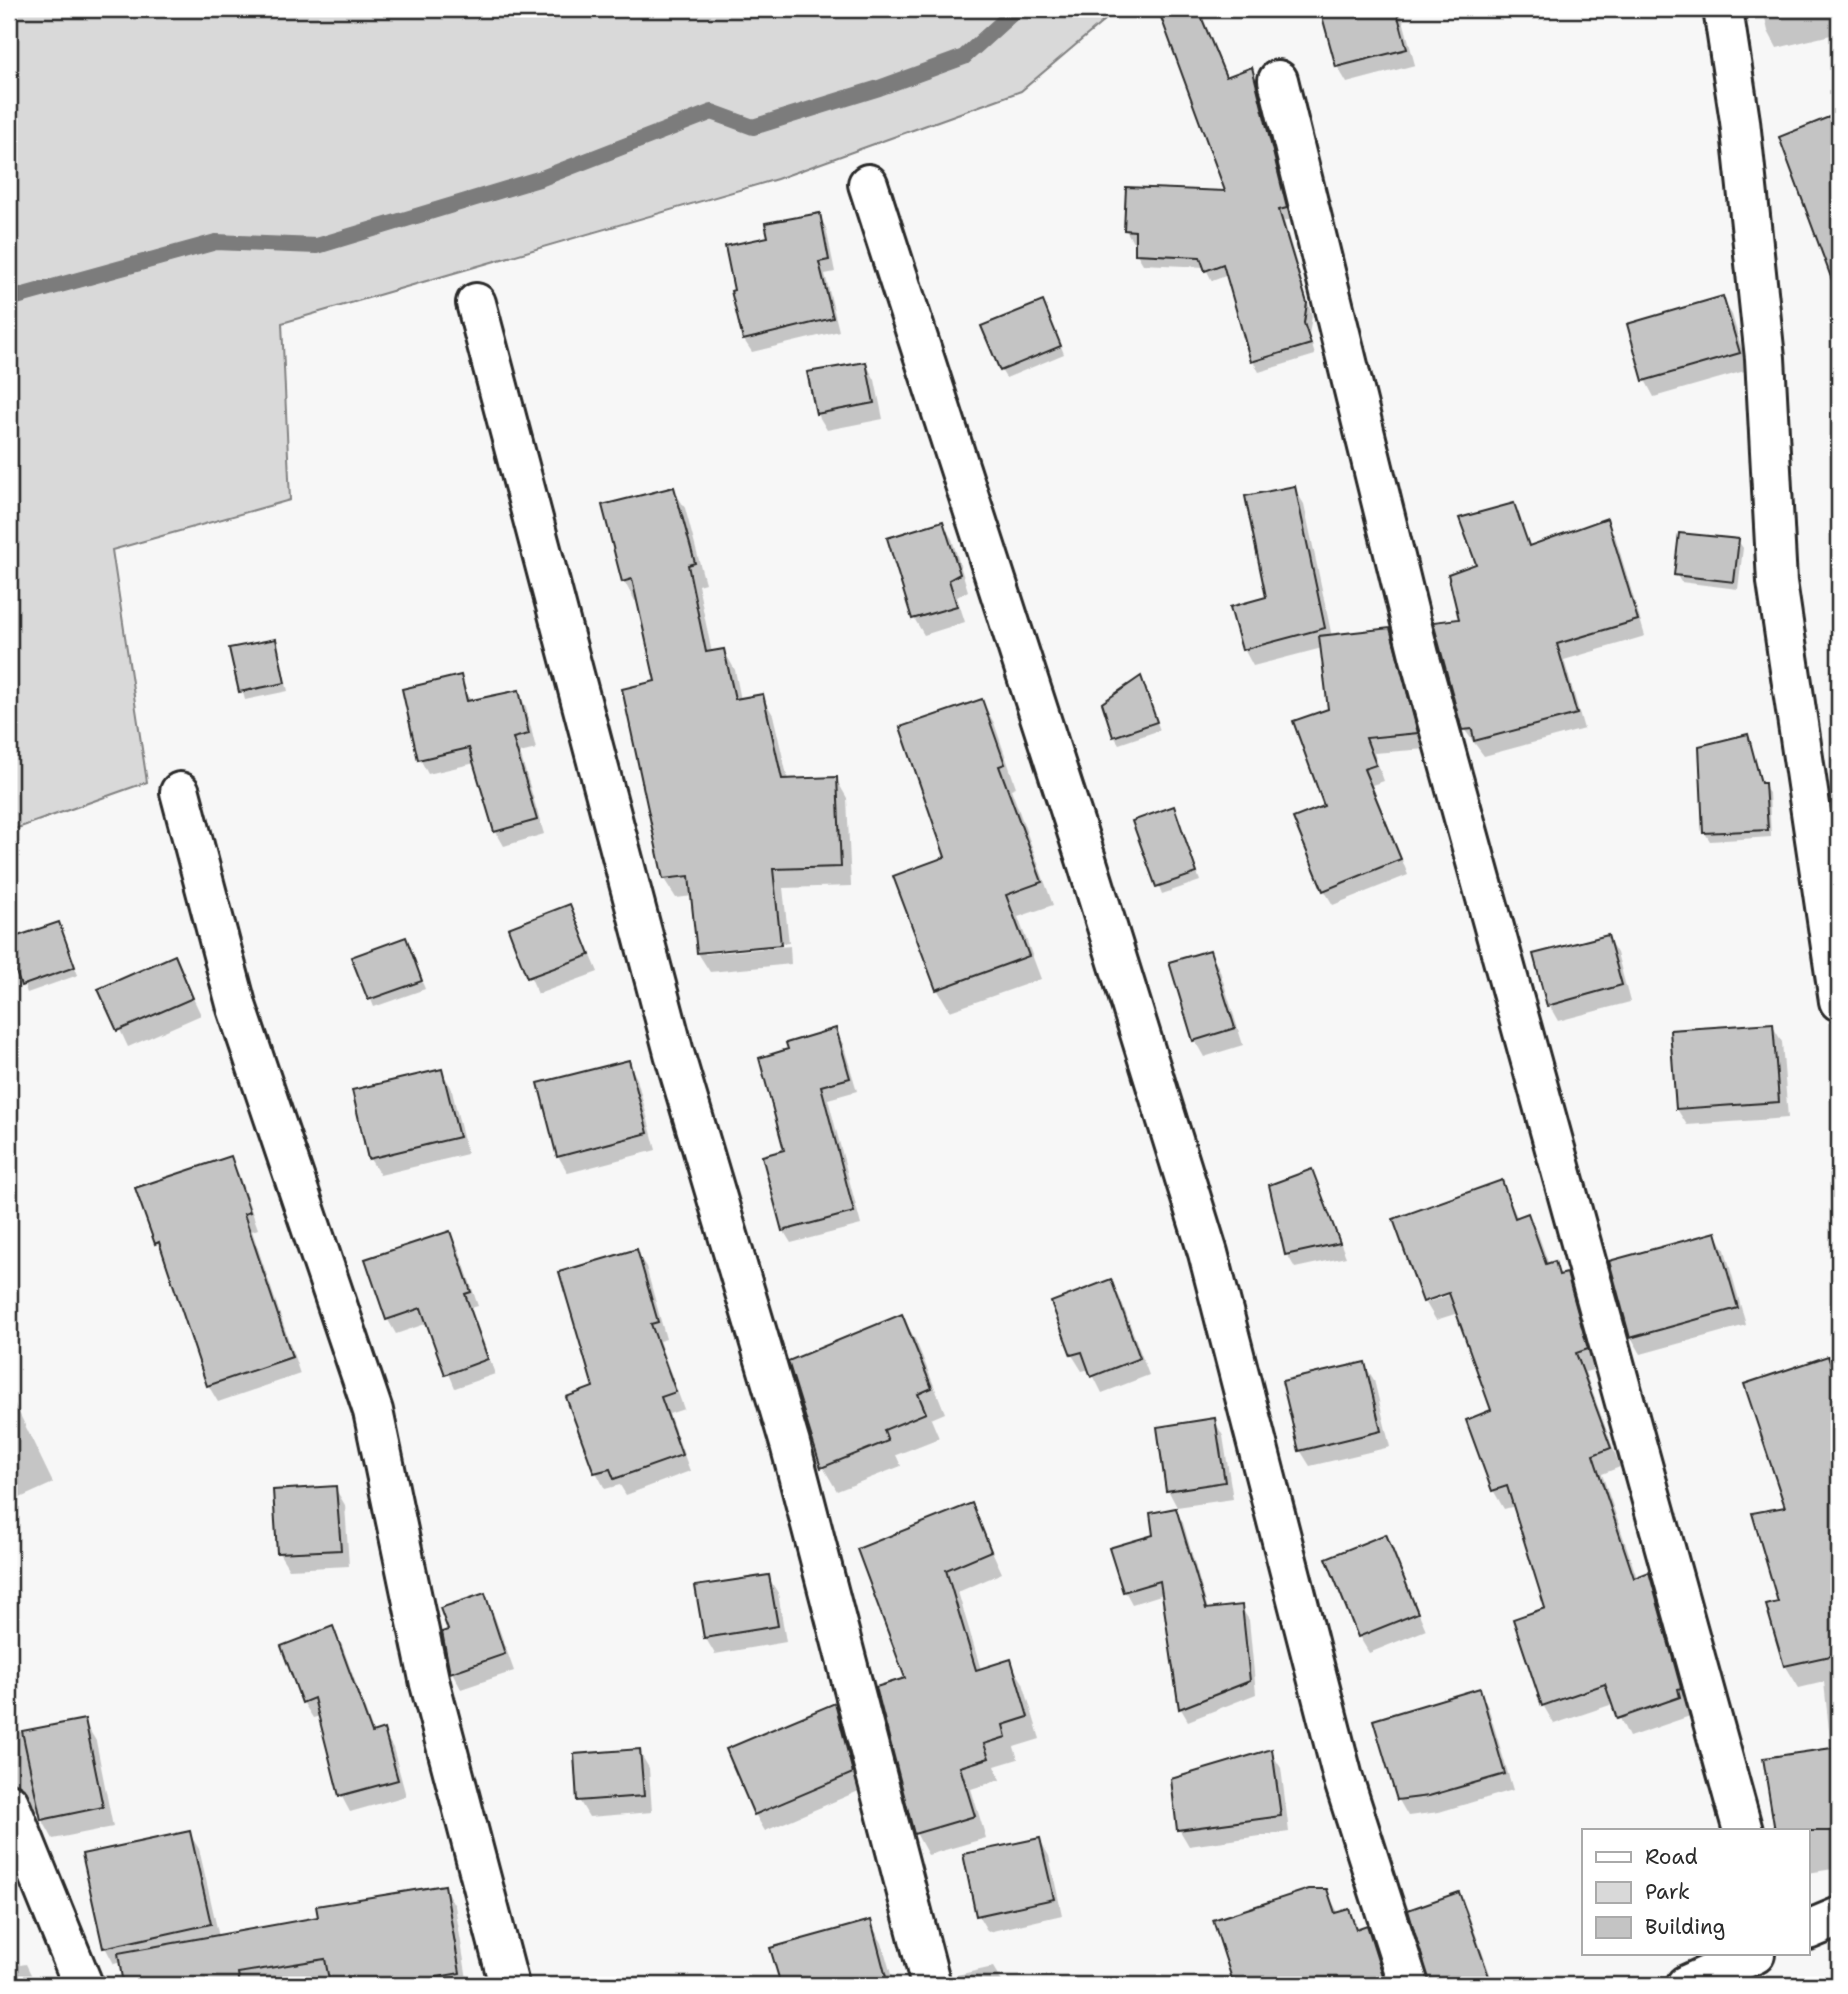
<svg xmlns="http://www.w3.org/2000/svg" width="1848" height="1994" font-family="'Shantell Sans',sans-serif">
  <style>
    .green { fill: #d9d9d9; stroke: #828282; stroke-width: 2 }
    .shadow { fill: #0003 }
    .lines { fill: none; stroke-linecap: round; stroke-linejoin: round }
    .stream { stroke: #7b7b7b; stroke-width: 16 }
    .building { fill: #c4c4c4; stroke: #2b2b2b; stroke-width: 2 }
    .minor-casing { stroke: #2b2b2b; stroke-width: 44 }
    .minor { stroke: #fff; stroke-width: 38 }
  </style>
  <rect width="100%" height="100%" fill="#f7f7f7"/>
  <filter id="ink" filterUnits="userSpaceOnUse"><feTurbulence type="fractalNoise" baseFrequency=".0143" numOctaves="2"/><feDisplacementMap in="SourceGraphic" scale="14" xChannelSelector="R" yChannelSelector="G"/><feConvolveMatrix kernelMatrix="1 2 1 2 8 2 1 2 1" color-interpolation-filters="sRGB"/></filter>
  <g filter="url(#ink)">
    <polygon class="green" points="9,9 1118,9 1021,91 777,179 282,323 290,500 112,550 147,782 9,831"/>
    <g class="shadow">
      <polygon points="1160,9 1198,9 1226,78 1251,69 1257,80 1292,219 1284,221 1312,316 1309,335 1315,355 1259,372 1253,361 1228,275 1212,281 1205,267 1143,264 1137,254 1137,241 1132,241 1126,230 1227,192"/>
      <polygon points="1322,9 1400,9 1415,65 1347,83 1337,66"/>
      <polygon points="1763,9 1839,9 1839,33 1777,48 1768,31"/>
      <polygon points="1833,118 1839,129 1839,233 1822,240"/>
      <polygon points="819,215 826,228 835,272 825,274 839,331 752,352 744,340 770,239"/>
      <polygon points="1722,298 1732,315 1748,370 1654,397 1645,380"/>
      <polygon points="1047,311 1064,354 1006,378 1001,370"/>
      <polygon points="866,364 875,380 883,419 827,430 817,413"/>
      <polygon points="1294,488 1304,504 1332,637 1389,630 1398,645 1426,749 1374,753 1384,781 1372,785 1408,875 1333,905 1324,890 1330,710 1322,648 1253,666 1244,649 1268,598"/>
      <polygon points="673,489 685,508 705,583 698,585 712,653 724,651 735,670 741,700 762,696 773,715 788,780 836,779 847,798 851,886 783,888 789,943 705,951 705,954 790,946 791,964 710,972 698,953 693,896 676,898 664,879 658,683 639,600 635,601 624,581"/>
      <polygon points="1513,505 1531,547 1606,520 1615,536 1645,636 1564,660 1584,729 1484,756 1464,729 1461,621 1479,566"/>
      <polygon points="942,523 952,539 968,591 957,597 965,622 924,635 914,618"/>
      <polygon points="1738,541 1743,548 1738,589 1681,582 1676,574"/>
      <polygon points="275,641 288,691 245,700 231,649"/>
      <polygon points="461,677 471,702 518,692 526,707 536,749 520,753 544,834 504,846 496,832 475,763 428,774 420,759"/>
      <polygon points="1140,679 1160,730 1119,744 1114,736"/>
      <polygon points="982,701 994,723 1016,787 1011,789 1053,905 1018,917 1041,979 950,1011 937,989 947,858"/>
      <polygon points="1747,736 1762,785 1769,793 1771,837 1710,841 1705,833"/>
      <polygon points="1177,816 1200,881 1162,894 1134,822"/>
      <polygon points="570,906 598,972 538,994 510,929"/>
      <polygon points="58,924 78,975 27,993 9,941"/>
      <polygon points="1607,937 1617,953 1630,1002 1558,1021 1549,1005"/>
      <polygon points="405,939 425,989 374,1007 354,958"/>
      <polygon points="1209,952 1219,968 1243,1045 1204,1057 1195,1041 1171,964"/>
      <polygon points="174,957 201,1015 128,1047 101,989"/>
      <polygon points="1772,1025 1782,1042 1788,1118 1687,1125 1677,1109"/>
      <polygon points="835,1030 843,1044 857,1091 828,1099 861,1225 791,1243 783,1230 790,1050"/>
      <polygon points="628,1062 637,1079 656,1150 568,1173 558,1156"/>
      <polygon points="441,1071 451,1087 467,1154 380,1175 370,1159 354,1091"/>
      <polygon points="230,1158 239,1175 258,1229 252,1231 300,1374 218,1402 208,1385 166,1259 157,1243"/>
      <polygon points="1312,1171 1346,1257 1295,1268 1287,1254"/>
      <polygon points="1501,1182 1518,1219 1528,1215 1538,1234 1549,1265 1554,1263 1561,1276 1566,1275 1577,1294 1597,1369 1585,1372 1620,1467 1602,1474 1637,1578 1648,1574 1659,1593 1691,1707 1687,1708 1690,1716 1629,1737 1613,1704 1554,1724 1543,1705 1547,1609 1515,1506 1504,1509 1493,1490 1493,1411 1458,1313 1436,1320 1426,1303 1458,1292 1457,1288 1425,1300 1425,1302 1395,1220"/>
      <polygon points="449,1233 458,1247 478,1306 471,1308 495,1374 455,1388 428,1323 396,1334 388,1320 367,1260"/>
      <polygon points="1716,1234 1725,1250 1746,1325 1641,1354 1631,1337"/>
      <polygon points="636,1251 646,1267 666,1339 659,1341 684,1409 669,1414 690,1471 626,1495 620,1485 605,1489 596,1472 595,1388"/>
      <polygon points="1111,1281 1120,1298 1149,1375 1102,1393 1090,1369 1082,1371 1072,1355"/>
      <polygon points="902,1316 916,1341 945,1413 931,1419 939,1438 896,1455 901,1466 837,1491 823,1467"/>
      <polygon points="1827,1359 1839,1380 1839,1868 1808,1873 1808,1831 1777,1831 1765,1760 1831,1750 1824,1682 1799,1688 1785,1665 1780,1603 1787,1508"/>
      <polygon points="1364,1364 1374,1380 1390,1447 1310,1466 1300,1450"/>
      <polygon points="9,1392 53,1483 9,1503"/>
      <polygon points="1214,1420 1223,1436 1233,1499 1177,1507 1168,1490"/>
      <polygon points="335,1488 345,1505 349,1566 289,1569 279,1553"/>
      <polygon points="971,1505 1002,1573 958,1592 981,1670 1010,1662 1023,1683 1040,1739 1014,1747 1018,1759 995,1766 1000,1780 971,1789 986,1838 928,1855 916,1833 907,1679 859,1550"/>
      <polygon points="1175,1510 1183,1523 1208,1610 1241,1607 1249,1620 1256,1694 1188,1721 1181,1709 1164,1594 1132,1604 1125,1591"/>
      <polygon points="1386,1536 1426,1630 1369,1653 1359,1636"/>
      <polygon points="768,1577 778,1593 786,1642 715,1654 705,1637"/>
      <polygon points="484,1595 493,1612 514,1671 461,1689 452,1672 451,1631"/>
      <polygon points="332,1629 342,1645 374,1734 383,1731 393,1748 406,1796 350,1812 341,1795 320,1716 313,1718 303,1702"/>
      <polygon points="1479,1690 1488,1707 1513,1790 1439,1812 1408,1816 1399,1800"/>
      <polygon points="834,1705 844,1722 861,1790 765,1831 755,1814"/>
      <polygon points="84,1721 96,1741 113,1827 53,1839 34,1805 25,1801 9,1805 9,1734"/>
      <polygon points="639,1751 649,1768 652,1812 589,1817 579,1800"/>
      <polygon points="1271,1752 1281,1768 1289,1832 1189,1846 1179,1829"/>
      <polygon points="189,1833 199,1849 219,1937 320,1918 444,1887 455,1906 468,1985 332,1985 330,1978 285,1985 125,1985 121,1962 114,1964 105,1947"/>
      <polygon points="1040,1840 1049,1856 1062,1915 988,1932 978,1915"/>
      <polygon points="1326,1891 1339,1914 1349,1911 1359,1929 1366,1927 1380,1952 1391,1985 1236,1985 1215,1922"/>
      <polygon points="1458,1894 1467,1910 1494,1985 1437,1985 1430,1973"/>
      <polygon points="870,1922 882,1943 894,1985 782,1985 772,1949"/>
      <polygon points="26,1964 36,1985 9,1985 9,1967"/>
      <polygon points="993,1967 1004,1985 954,1985 953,1976"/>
    </g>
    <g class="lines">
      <polyline class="stream" points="9,299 216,242 317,246 542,178 712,112 753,127 879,88 964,57 1017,9"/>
    </g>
    <g class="building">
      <polygon points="1158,9 1198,9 1226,77 1252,67 1287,208 1279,210 1307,303 1304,323 1311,344 1251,362 1223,264 1205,271 1200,257 1135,254 1135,231 1124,230 1126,187 1225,191"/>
      <polygon points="1320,9 1396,9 1407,49 1336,67"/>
      <polygon points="1839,113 1839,287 1835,288 1779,137"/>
      <polygon points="820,213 829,260 819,262 833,318 743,340 731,291 734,290 725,246 768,237 765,223"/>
      <polygon points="1723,296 1740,353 1643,381 1627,324"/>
      <polygon points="1043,301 1061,346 1000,371 981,326"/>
      <polygon points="866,362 874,403 816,414 807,372"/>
      <polygon points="1295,486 1325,628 1242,650 1230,607 1266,597 1245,496"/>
      <polygon points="674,487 695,563 688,565 706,652 724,649 735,699 763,694 782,779 837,777 841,867 773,869 781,945 697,953 689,876 663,879 622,689 655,681 632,579 622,582 602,505"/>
      <polygon points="1514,503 1529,546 1607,518 1638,620 1557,644 1577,714 1474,741 1472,729 1462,730 1433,622 1459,619 1448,574 1476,564 1459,518"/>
      <polygon points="943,521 960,574 949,580 957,606 912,619 887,538"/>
      <polygon points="1679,533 1739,539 1734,582 1674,575"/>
      <polygon points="1390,628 1418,733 1366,738 1376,765 1364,769 1401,859 1323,891 1293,818 1324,806 1293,721 1328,709 1319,636"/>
      <polygon points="276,639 285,683 239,692 229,648"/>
      <polygon points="461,675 467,701 519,690 529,734 513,738 537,820 494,832 469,748 418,760 402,689"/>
      <polygon points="1141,676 1157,722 1113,737 1102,703"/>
      <polygon points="982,699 1005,764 999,766 1042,882 1006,895 1029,956 936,990 893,876 945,857 900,727"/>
      <polygon points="1748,734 1761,783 1765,783 1768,830 1703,833 1699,746"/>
      <polygon points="1174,806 1197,873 1156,887 1132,821"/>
      <polygon points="570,904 590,955 527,978 508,928"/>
      <polygon points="59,922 75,967 21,986 9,952 9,939"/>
      <polygon points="1608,935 1622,985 1547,1006 1533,954"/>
      <polygon points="406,937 422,981 368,1000 351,957"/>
      <polygon points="1210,950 1235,1028 1193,1041 1169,962"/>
      <polygon points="175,955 193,998 117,1031 98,989"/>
      <polygon points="1773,1023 1779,1102 1676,1109 1670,1030"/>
      <polygon points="836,1028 850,1078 821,1086 854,1212 782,1231 762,1156 784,1150 759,1058 788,1049 786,1043"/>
      <polygon points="629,1060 648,1133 557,1157 538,1083"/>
      <polygon points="442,1069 459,1137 368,1159 352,1090"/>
      <polygon points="231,1156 250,1212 244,1214 292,1357 207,1386 159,1242 155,1244 135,1188"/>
      <polygon points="1312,1169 1340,1243 1285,1255 1269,1185"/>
      <polygon points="1502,1180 1515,1218 1528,1213 1546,1264 1555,1261 1559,1275 1567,1273 1588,1349 1576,1353 1611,1448 1593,1455 1634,1578 1649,1572 1681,1688 1678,1689 1680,1697 1617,1719 1605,1684 1542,1706 1513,1619 1545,1608 1507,1486 1492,1491 1466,1420 1491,1410 1449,1293 1423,1302 1393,1219"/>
      <polygon points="450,1231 471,1292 465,1294 488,1359 445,1375 421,1308 386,1320 365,1259"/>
      <polygon points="1716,1232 1738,1308 1630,1338 1609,1261"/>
      <polygon points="637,1249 658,1322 651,1324 676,1392 661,1397 682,1455 614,1479 610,1469 594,1473 566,1397 593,1387 559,1272"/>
      <polygon points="1111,1279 1140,1358 1091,1377 1082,1352 1071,1355 1051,1302"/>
      <polygon points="902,1314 932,1388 918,1394 926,1413 884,1430 888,1441 821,1468 788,1361"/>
      <polygon points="1828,1356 1839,1391 1839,1654 1784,1666 1766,1605 1778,1602 1752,1513 1785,1507 1744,1384"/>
      <polygon points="1365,1362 1381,1431 1299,1451 1282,1381"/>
      <polygon points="1215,1418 1225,1482 1166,1491 1157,1427"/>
      <polygon points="336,1486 341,1550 277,1553 273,1490"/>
      <polygon points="972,1503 991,1551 946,1570 976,1670 1011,1659 1028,1717 1003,1725 1006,1737 984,1744 989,1758 960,1767 975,1816 914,1834 876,1687 905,1678 857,1549"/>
      <polygon points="1176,1508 1206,1609 1242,1605 1250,1681 1179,1709 1160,1581 1123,1592 1109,1548 1153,1535 1150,1513"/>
      <polygon points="1386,1534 1418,1613 1358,1637 1326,1558"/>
      <polygon points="769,1575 778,1626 704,1638 695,1586"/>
      <polygon points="485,1593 505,1654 450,1673 442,1632 448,1630 440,1608"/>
      <polygon points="333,1626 372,1733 384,1729 398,1780 339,1796 314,1698 302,1703 281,1646"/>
      <polygon points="1480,1688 1505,1774 1429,1796 1397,1800 1373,1720"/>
      <polygon points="835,1703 853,1773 754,1815 726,1749"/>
      <polygon points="85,1719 103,1807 41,1820 22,1731"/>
      <polygon points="1839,1747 1839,1831 1775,1831 1763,1758"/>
      <polygon points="640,1749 644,1796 577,1801 574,1754"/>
      <polygon points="1272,1749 1281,1816 1177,1830 1171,1779"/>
      <polygon points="190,1831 211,1924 103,1948 82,1854"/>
      <polygon points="1040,1838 1054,1899 976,1916 963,1854"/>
      <polygon points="445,1885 460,1973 421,1980 421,1985 330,1985 325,1959 238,1973 240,1985 185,1985 185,1981 123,1985 118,1953 318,1917 316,1906"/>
      <polygon points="1309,1889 1327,1889 1335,1913 1349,1909 1356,1929 1367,1925 1386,1985 1234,1985 1213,1920"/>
      <polygon points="1459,1892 1492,1985 1430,1985 1408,1910"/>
      <polygon points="871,1920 888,1985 781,1985 770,1948"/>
    </g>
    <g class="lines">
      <defs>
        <g id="minor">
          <polyline points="1723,9 1740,121 1765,358 1777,582 1839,1001"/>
          <polyline points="1278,80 1419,655 1743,1831"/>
          <polyline points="868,184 1087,862 1208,1253 1343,1778 1409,1985"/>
          <polyline points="476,303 674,1053 790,1444 931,1985"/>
          <polyline points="180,792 237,1008 373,1411 430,1684 509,1985"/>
          <polyline points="9,1803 83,1985"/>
          <polyline points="1808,1930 1839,1917"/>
          <polyline points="1686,1985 1755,1954"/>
        </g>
      </defs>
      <use href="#minor" class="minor-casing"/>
      <use href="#minor" class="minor"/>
    </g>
  </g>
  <rect width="1848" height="1994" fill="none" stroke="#fff" stroke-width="35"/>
  <rect x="18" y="18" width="1813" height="1959" fill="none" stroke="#2b2b2b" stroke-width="2.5" filter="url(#ink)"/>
  <rect x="1582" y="1829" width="228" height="126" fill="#ffffff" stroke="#aaaaaa" stroke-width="2"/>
  <rect x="1596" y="1852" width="35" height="10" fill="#ffffff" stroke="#aaaaaa" stroke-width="2"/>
  <text x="1645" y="1864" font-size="21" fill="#2b2b2b">Road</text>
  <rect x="1596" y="1882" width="35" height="21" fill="#d9d9d9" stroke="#aaaaaa" stroke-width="2"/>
  <text x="1645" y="1899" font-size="21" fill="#2b2b2b">Park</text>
  <rect x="1596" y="1917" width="35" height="21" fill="#c4c4c4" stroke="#aaaaaa" stroke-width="2"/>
  <text x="1645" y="1934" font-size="21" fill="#2b2b2b">Building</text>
</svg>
